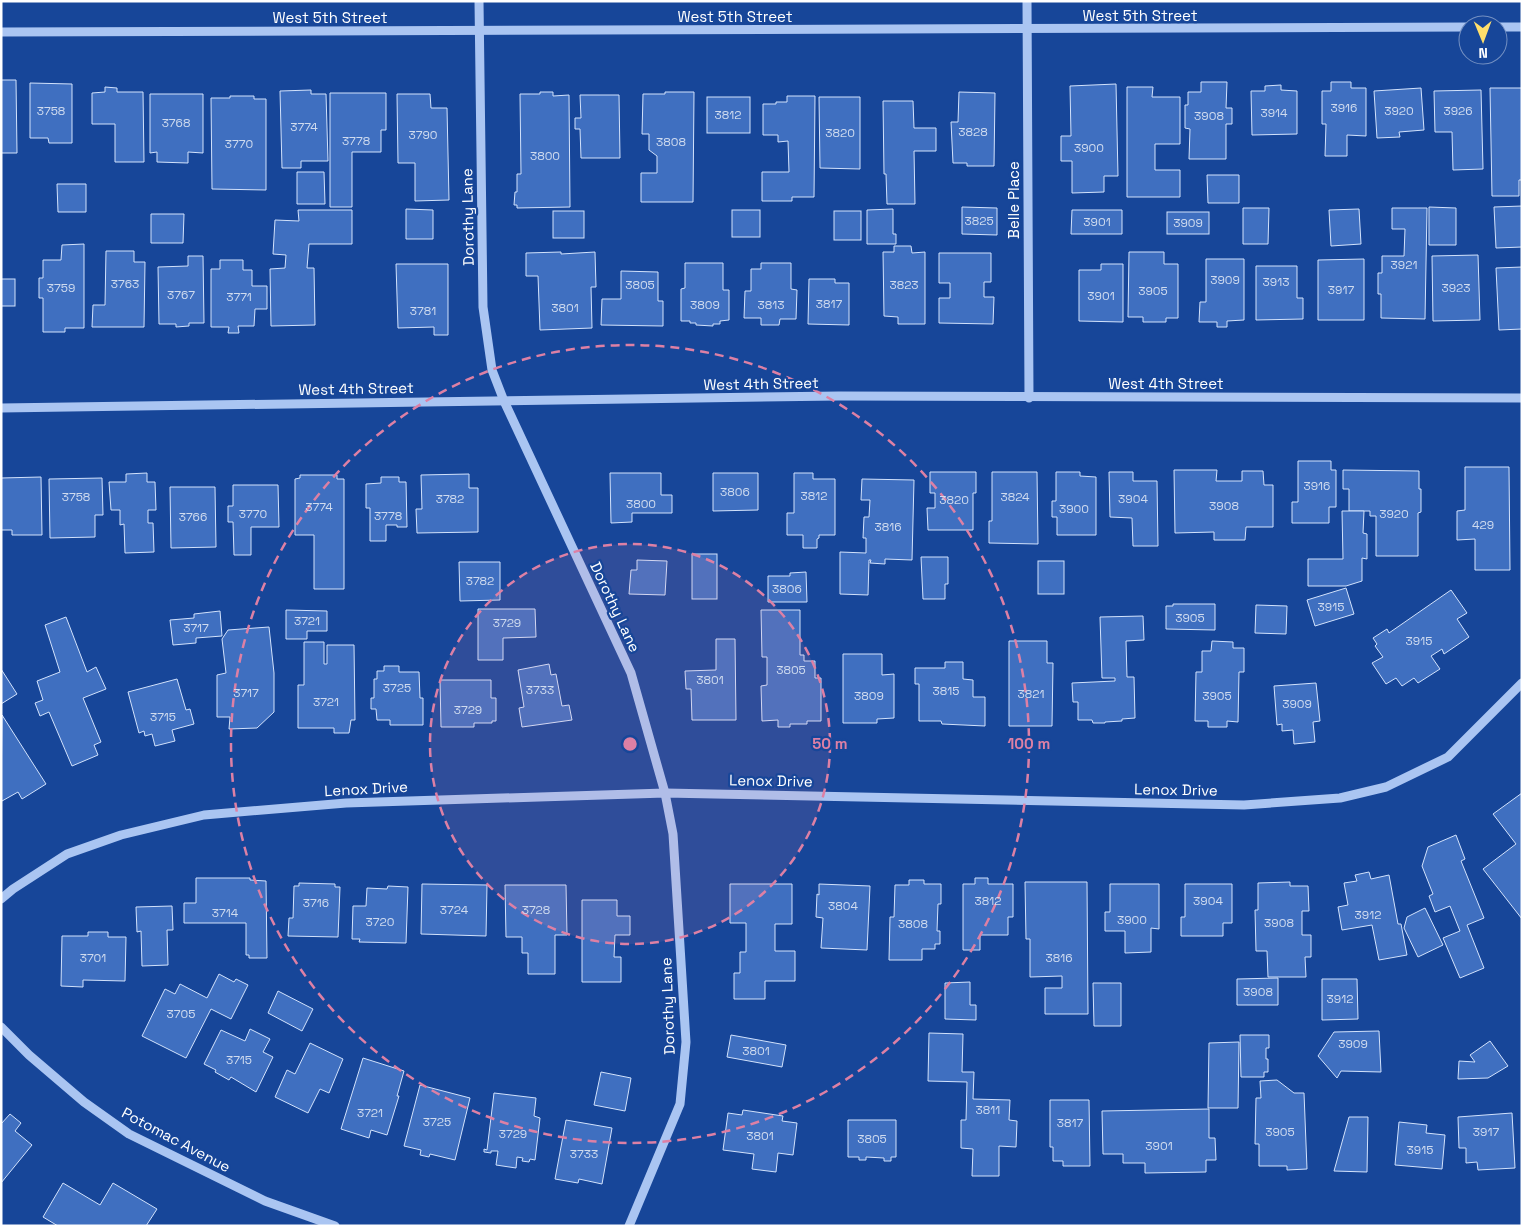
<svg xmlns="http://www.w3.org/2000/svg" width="1523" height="1227" font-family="'Space Grotesk',sans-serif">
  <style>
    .building { fill: #3f6fc0; stroke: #d2e2fc }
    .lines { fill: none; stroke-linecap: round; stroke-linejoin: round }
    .minor { stroke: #aac5f2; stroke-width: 9 }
    .ring { fill: none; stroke: #dd80a5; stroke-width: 2.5; stroke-dasharray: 9 6 }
    .labels { text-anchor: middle; stroke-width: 4.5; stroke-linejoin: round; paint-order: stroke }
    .number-label { font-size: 12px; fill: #cfdbef }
    .street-label { font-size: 15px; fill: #fff; stroke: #174699 }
    .centre { fill: #dd80a5; stroke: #174699; stroke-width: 2.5 }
    .ring-label { font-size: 15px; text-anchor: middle; font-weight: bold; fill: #dd80a5; stroke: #174699; stroke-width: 4.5; stroke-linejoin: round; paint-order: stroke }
  </style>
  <rect width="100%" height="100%" fill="#174699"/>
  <g class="building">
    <polygon points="1,80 16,80 17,153 1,153"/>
    <polygon points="1201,82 1227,82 1226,108 1232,108 1232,124 1226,124 1226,159 1189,159 1190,129 1185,128 1185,105 1188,105 1188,92 1201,92"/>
    <polygon points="1331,82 1351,82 1351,88 1366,88 1366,136 1347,135 1347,156 1325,156 1326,124 1322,124 1322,91 1331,91"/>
    <polygon points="30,83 72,84 72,143 49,143 48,138 30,138"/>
    <polygon points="1116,84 1118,176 1104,176 1104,192 1072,193 1072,161 1061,161 1061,136 1071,136 1070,86"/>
    <polygon points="1281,85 1281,90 1297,91 1297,134 1252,135 1251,91 1265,91 1265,86"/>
    <polygon points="105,87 117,88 117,92 143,92 144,162 115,162 115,124 92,124 92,93 105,92"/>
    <polygon points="1127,87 1153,87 1152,97 1180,97 1180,144 1155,144 1155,170 1180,170 1180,197 1127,197"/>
    <polygon points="1421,88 1424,130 1399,132 1400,137 1377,138 1374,91"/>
    <polygon points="1490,88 1522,88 1522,180 1519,180 1519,196 1492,196"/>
    <polygon points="311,90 311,94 326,94 328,161 301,161 301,168 282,168 280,91"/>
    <polygon points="1481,90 1483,169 1453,170 1452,132 1435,132 1434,91"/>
    <polygon points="540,92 553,92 553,96 569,95 570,207 517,208 517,205 514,205 515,192 517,192 517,174 521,174 520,94 540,94"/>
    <polygon points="665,92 694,92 693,202 641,202 641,173 657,173 657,156 649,150 649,134 642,134 643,94 665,94"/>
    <polygon points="959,92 995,93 994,166 967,166 967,163 953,163 951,122 958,122"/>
    <polygon points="330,93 386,93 386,130 381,130 381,152 352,152 352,207 330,207"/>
    <polygon points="150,94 203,94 203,153 188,152 188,163 157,162 157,152 150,153"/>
    <polygon points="397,94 430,94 431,108 447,108 449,200 415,201 415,163 398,163"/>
    <polygon points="580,95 619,95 620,158 581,158 580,129 575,129 575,118 581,118"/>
    <polygon points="230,96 254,96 254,99 266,99 266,190 212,189 211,98 230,98"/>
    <polygon points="787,96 815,96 814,197 792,197 792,201 762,201 762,172 789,172 788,141 778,142 778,135 763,135 763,104 776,104 776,102 787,102"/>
    <rect x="707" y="97" width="43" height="36"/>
    <polygon points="819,97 860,97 860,169 820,168"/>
    <polygon points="883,101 913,101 914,128 936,128 936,151 914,151 915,204 887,204 886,174 884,174"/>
    <polygon points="297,172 324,172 325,204 297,204"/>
    <polygon points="1207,175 1239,175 1239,203 1208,203"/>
    <polygon points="57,184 86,184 86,212 58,212"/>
    <polygon points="1522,206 1522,247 1496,248 1494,207"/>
    <polygon points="962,207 997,208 997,235 962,234"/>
    <polygon points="1429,207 1456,208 1456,245 1429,245"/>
    <polygon points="1243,208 1269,208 1268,244 1243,244"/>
    <polygon points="1392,208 1427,208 1425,319 1381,318 1381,294 1378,294 1378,273 1382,273 1382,256 1404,256 1405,229 1392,229"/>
    <polygon points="406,209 433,210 433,239 406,239"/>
    <polygon points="893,209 893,234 896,234 896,244 867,244 867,210"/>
    <polygon points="1359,209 1361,244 1331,246 1329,210"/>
    <polygon points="298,210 352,210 352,244 309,244 307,268 314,268 315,325 271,326 270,269 285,268 286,255 273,254 275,220 299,221"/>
    <rect x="732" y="210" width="28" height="27"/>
    <polygon points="1072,210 1122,210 1122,234 1071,234"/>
    <rect x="553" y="211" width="31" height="27"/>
    <rect x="834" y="211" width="27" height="29"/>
    <rect x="1167" y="212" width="42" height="22"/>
    <polygon points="151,214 184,214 183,243 151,243"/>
    <polygon points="84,244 84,328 65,328 65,332 43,332 43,298 39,298 39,278 43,278 43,260 61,260 62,245"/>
    <polygon points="894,246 911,246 912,253 925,252 925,324 898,324 898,317 884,316 883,252 894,252"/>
    <polygon points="106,251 134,251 134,262 145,262 144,327 92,327 93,305 105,305"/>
    <polygon points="561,252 561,254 595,252 596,287 591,287 592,328 540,330 538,276 526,276 526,253"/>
    <polygon points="1129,252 1164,252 1164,264 1178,264 1178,318 1166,318 1166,322 1143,322 1143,317 1128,317"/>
    <polygon points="939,253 991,253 991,282 984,282 984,297 994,297 993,324 939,323 939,298 950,298 950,283 939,283"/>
    <polygon points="1478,255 1480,320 1433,321 1432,256"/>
    <polygon points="188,256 203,256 204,323 189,323 189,326 176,327 176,324 159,324 158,267 188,266"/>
    <polygon points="1206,259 1244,259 1244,320 1227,321 1227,327 1217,327 1217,322 1199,322 1200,302 1206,302"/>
    <polygon points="1364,259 1364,320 1318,320 1318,260"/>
    <polygon points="220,260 243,260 243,270 252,270 252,286 267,286 267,309 255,309 254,326 238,326 239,333 228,333 229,327 211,327 211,269 220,269"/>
    <polygon points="685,263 723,263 723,290 729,290 729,320 720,321 720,324 713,324 713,326 696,325 696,323 690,323 690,321 681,321 681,289 685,288"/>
    <polygon points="761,263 791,263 791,289 797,290 796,319 780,319 779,325 761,325 761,318 744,318 745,291 751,291 751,269 761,269"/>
    <polygon points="396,264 448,264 448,335 434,335 434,327 398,328"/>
    <polygon points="1101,264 1123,264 1123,322 1079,321 1079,270 1101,270"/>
    <polygon points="1256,266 1297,266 1297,298 1303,298 1303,319 1256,320"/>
    <polygon points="1522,267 1522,329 1499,330 1496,268"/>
    <polygon points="621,271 658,272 658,301 663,301 663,326 601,325 602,299 621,299"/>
    <rect x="1" y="279" width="14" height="27"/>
    <polygon points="809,279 835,279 835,283 849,283 849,325 808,324"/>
    <polygon points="1298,461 1331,461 1331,470 1336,470 1336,507 1329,507 1329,523 1292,523 1292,502 1298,502"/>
    <polygon points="1465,467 1509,467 1510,570 1475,570 1475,539 1457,540 1457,511 1465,510"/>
    <polygon points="1174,470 1217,470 1216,481 1242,481 1242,471 1263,471 1264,485 1273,485 1273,527 1246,527 1245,540 1214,540 1214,532 1175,533"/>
    <polygon points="1343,470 1419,471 1419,489 1421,489 1421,512 1418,513 1418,556 1376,556 1376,516 1370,516 1370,511 1349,511 1349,489 1343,489"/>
    <polygon points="930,472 976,472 976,493 973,493 973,530 928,530 927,508 935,508 935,493 930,493"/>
    <polygon points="992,472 1037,472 1038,544 989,543 989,521 992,521"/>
    <polygon points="1056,472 1080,472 1080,476 1096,477 1096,535 1057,535 1057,517 1052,517 1052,501 1056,501"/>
    <polygon points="1109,472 1133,472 1133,481 1157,481 1158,546 1133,546 1132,518 1110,517"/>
    <polygon points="147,473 147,482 155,482 156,510 148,510 148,523 153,523 154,552 125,553 124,524 120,525 120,510 111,510 109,482 126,482 126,474"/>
    <polygon points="610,473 661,473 661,495 672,495 672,513 632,513 632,522 611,523"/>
    <polygon points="713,473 758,473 758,510 713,511"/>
    <polygon points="794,473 813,473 813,479 835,479 835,535 819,535 819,538 817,539 817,548 803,548 803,535 787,535 787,513 794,513"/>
    <polygon points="469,474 469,488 478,488 478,532 417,533 416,509 422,509 421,475"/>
    <polygon points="300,475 337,475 337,479 344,479 344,589 314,589 314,535 295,535 295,479 300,478"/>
    <polygon points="41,477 42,535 12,535 12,530 1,530 1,478"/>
    <polygon points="381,477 399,477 399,482 406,482 407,527 397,527 397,525 386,525 386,541 370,541 370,508 366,508 366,484 381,483"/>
    <polygon points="102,478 103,515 95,515 95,537 50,538 49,479"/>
    <polygon points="862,479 914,480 912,560 885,559 885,564 870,563 871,560 869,560 868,595 840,594 840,552 866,553 866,538 863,538 864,517 869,517 870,500 861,500"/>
    <polygon points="233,485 278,485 279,527 251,527 251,555 234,555 233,522 228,522 228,506 233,506"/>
    <polygon points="170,487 215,487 216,547 171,548"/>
    <polygon points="1342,511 1364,511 1363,533 1367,534 1367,559 1362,558 1362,581 1346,586 1308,586 1308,559 1343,559"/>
    <rect x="692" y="554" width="25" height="45"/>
    <polygon points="921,557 948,557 948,584 945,584 945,599 923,599"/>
    <polygon points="637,560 667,561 665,595 629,594 631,570 637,570"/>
    <rect x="1038" y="561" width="26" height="33"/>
    <polygon points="459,562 500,562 500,600 460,601"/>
    <polygon points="806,572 807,602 768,602 768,576 790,576 790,573"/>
    <polygon points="1346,588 1354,614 1315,626 1307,600"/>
    <polygon points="1451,590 1467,613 1457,619 1469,637 1444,654 1442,649 1431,656 1440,669 1418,683 1414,678 1402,686 1396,678 1386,684 1372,663 1383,657 1375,646 1377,644 1373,638 1387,629 1389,633"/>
    <polygon points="1173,604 1215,604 1215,630 1166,629 1166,606 1173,606"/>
    <polygon points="1256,605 1287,606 1286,634 1255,633"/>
    <polygon points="478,609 535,609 536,637 503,638 503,660 478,660"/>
    <polygon points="286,610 327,611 327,631 307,631 307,639 286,639"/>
    <polygon points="761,610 800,610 800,655 804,655 804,661 815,661 815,678 821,678 821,721 807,721 807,724 790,724 790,727 778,727 778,720 762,721 761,686 767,685 767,657 762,657"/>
    <polygon points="220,611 222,636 196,638 196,643 173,645 170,620 194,618 194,614"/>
    <polygon points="1143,616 1144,640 1126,641 1127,677 1134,677 1135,718 1122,719 1122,721 1105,722 1105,723 1093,723 1092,720 1078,720 1078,702 1073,702 1072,683 1115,681 1115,678 1102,678 1100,617"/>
    <polygon points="66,617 87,672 96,667 106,689 83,698 101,742 94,745 98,755 72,766 49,712 40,716 35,703 43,700 37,681 60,672 45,625"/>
    <polygon points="269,627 274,673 274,712 257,728 229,729 230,717 217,717 217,675 226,673 222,639 228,630"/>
    <polygon points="716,639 735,639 736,720 692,720 691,689 686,689 685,671 716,670"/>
    <polygon points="1009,641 1047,641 1047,663 1053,663 1052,726 1009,726"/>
    <polygon points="1212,641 1233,642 1233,648 1244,648 1244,672 1239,672 1238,722 1227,721 1227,727 1208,727 1208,721 1195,721 1196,672 1202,672 1202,651 1211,651"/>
    <polygon points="304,642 324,642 324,664 327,664 327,645 354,645 355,720 351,720 349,733 334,733 334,728 298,728 298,685 304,685"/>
    <polygon points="843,654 882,654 882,675 894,674 894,718 877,719 877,723 843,723"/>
    <polygon points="945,662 963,662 963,679 973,680 973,697 985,697 985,726 942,724 941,721 919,721 919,684 915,684 915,668 945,668"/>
    <polygon points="549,664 551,675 556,674 562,706 569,705 572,720 522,727 519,708 524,707 518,670"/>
    <polygon points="384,666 399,666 399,672 419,672 420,698 423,698 423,725 390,725 390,720 377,720 376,709 371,709 371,698 374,698 374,679 377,679 377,671 384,671"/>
    <polygon points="1,669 17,694 1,704"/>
    <polygon points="177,679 186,710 190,709 194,724 172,730 175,741 155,746 152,734 145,736 144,731 139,733 128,692"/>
    <polygon points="440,680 491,680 491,698 496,698 496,721 492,721 492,723 474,723 474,727 441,727"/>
    <polygon points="1316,683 1320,721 1313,722 1315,742 1294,744 1293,730 1282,731 1282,724 1277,725 1274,686"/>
    <polygon points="2,715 46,784 22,799 18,792 2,801 1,799"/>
    <polygon points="1522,793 1522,919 1483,869 1516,844 1493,814"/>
    <polygon points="1456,835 1465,859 1461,861 1484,918 1467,925 1484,968 1460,978 1443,938 1460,931 1450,906 1435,912 1429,896 1433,894 1422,866 1428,847"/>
    <polygon points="1369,872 1371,879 1389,875 1398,924 1401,924 1407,955 1379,960 1372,925 1342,930 1338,907 1348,905 1344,883 1357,881 1355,875"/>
    <polygon points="196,878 250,878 250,880 266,881 267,958 249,958 249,955 246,955 246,923 184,923 184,903 196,903"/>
    <polygon points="975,878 988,878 988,884 1013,884 1013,917 1008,917 1008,935 980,935 980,950 963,950 963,884 975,884"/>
    <polygon points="909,880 924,880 924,884 941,884 941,904 938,904 937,931 940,931 940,944 935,944 935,949 922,949 922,960 889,960 890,917 894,917 895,885 909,885"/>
    <polygon points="1025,882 1087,882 1088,1014 1045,1014 1045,988 1062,988 1062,976 1030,977 1030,939 1026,939"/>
    <polygon points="1290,882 1290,886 1308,886 1309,911 1302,911 1302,935 1311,935 1311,957 1305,957 1306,977 1268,977 1267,951 1256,951 1255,910 1258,910 1258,883"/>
    <polygon points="299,883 335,884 335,887 340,887 338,937 288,936 289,918 293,918 294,886 299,886"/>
    <polygon points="422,884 487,885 486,936 421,934"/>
    <polygon points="730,884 792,884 792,924 775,924 775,951 795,951 795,981 765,981 765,999 734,999 734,973 740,973 740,952 746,952 746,923 730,923"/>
    <polygon points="819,884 870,886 867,950 821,948 823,918 816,917 817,894 819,895"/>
    <polygon points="1110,884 1159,884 1159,929 1151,928 1151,952 1125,953 1125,931 1105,931 1105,912 1110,912"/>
    <polygon points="1185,884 1232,884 1232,923 1223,923 1223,936 1181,936 1181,917 1185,917"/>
    <polygon points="505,885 566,885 567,935 555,935 555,974 528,974 528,953 522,953 522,937 506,937"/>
    <polygon points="388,886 408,887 406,943 359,942 360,939 352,939 353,906 366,906 367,888 387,889"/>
    <polygon points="582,900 617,900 617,916 630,916 630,935 615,935 614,957 621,957 621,982 582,982"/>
    <polygon points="172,906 173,930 167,930 168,965 142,966 141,931 137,932 136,907"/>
    <polygon points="1425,908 1443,945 1418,957 1404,928 1407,917"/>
    <polygon points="88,932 108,932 108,937 126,937 125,981 83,980 83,987 61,986 62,936 88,936"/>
    <polygon points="219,974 234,982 236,979 248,985 231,1019 211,1009 186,1058 142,1036 165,989 175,994 180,984 207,998"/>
    <polygon points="1278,978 1278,1005 1237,1005 1237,979"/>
    <polygon points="1322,979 1357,979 1358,1019 1322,1020"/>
    <polygon points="970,982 970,1005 976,1005 976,1020 945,1019 945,983"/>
    <polygon points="1093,983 1121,983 1121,1026 1094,1026"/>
    <polygon points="278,991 313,1009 302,1031 268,1013"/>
    <polygon points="250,1029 270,1039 263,1052 273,1057 256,1092 231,1077 229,1080 215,1072 216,1070 204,1064 221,1030 245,1041"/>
    <polygon points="1379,1031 1381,1072 1341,1071 1337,1078 1318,1056 1334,1032"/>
    <polygon points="929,1033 963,1034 962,1072 974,1072 973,1099 1010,1100 1009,1120 1017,1121 1016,1147 999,1146 999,1176 972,1176 973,1149 961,1148 961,1120 966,1120 967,1082 928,1081"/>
    <polygon points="731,1035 786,1045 782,1067 727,1057"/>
    <polygon points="1240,1035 1269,1035 1269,1048 1266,1048 1266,1059 1268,1059 1268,1072 1264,1072 1264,1077 1241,1077"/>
    <polygon points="1490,1041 1508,1066 1488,1078 1458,1079 1459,1061 1475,1062 1470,1055"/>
    <polygon points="1239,1042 1238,1108 1208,1108 1209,1043"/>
    <polygon points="310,1043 343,1059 329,1093 320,1089 308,1113 275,1097 287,1070 295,1074"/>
    <polygon points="363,1058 404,1071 397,1096 399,1096 387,1135 371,1130 369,1138 341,1129"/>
    <polygon points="601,1072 631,1078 625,1111 594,1105"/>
    <polygon points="1277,1080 1294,1093 1304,1093 1307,1169 1287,1170 1287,1166 1259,1166 1259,1144 1255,1144 1256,1098 1261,1098 1260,1081"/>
    <polygon points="420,1085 470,1098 455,1160 430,1154 429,1157 420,1155 421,1150 404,1146"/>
    <polygon points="494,1093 536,1098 534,1116 540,1118 535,1160 530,1159 529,1162 522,1161 523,1158 517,1157 516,1168 496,1165 498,1151 491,1151 491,1153 484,1152 484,1149 487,1150"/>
    <polygon points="1050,1100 1089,1100 1090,1166 1063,1166 1063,1161 1053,1161 1053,1147 1050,1147"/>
    <polygon points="1209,1109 1209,1138 1215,1138 1216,1160 1206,1160 1206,1172 1145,1173 1145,1163 1123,1163 1123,1154 1103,1154 1102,1111"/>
    <polygon points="743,1110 783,1116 782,1121 797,1123 793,1155 778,1153 776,1172 752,1169 754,1154 723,1150 728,1113 742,1115"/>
    <polygon points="1512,1113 1515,1168 1478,1170 1477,1162 1466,1163 1466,1148 1459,1148 1458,1117"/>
    <polygon points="10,1114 21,1123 15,1131 32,1145 1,1183 1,1124"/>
    <polygon points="1349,1117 1368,1117 1367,1172 1334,1171"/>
    <polygon points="566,1120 612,1128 602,1184 579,1179 578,1183 555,1179"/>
    <polygon points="848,1120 896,1120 896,1157 891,1157 891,1161 884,1161 884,1158 866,1157 866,1160 859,1160 859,1157 848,1157"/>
    <polygon points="1399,1122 1427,1125 1426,1133 1445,1135 1442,1169 1395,1165"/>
    <polygon points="63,1183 100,1205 113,1183 157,1209 146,1226 58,1226 43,1217"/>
  </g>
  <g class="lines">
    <g class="minor">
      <polyline points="479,1 483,307 492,370 504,401 631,673 665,793 673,834 686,1042 680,1104 629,1226"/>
      <polyline points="1027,1 1029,398"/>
      <polyline points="1498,27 1522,27"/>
      <polyline points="1,32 1468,27"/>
      <polyline points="1,408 839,396 1522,398"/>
      <polyline points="1,899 13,889 67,854 121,835 204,815 346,803 665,793 1244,805 1340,798 1386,787 1448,757 1522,683"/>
      <polyline points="1,1027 29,1055 84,1102 129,1134 265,1201 335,1226"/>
    </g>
  </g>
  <circle cx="630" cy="744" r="200" fill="#dd80a5" fill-opacity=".12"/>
  <g class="ring">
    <circle cx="630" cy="744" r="200"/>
    <circle cx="630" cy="744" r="399"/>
  </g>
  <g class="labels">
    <g class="number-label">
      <text x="1344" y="112">3916</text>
      <text x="51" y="115">3758</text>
      <text x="1399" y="115">3920</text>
      <text x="1458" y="115">3926</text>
      <text x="1274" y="117">3914</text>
      <text x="728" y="119">3812</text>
      <text x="1209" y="120">3908</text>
      <text x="176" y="127">3768</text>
      <text x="304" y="131">3774</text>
      <text x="973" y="136">3828</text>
      <text x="840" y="137">3820</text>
      <text x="423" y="139">3790</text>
      <text x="356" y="145">3778</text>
      <text x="671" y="146">3808</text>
      <text x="239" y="148">3770</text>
      <text x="1089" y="152">3900</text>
      <text x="545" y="160">3800</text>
      <text x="979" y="225">3825</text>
      <text x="1097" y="226">3901</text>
      <text x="1188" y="227">3909</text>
      <text x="1404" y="269">3921</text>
      <text x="1225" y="284">3909</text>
      <text x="1276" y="286">3913</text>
      <text x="125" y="288">3763</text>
      <text x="640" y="289">3805</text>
      <text x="904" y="289">3823</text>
      <text x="61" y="292">3759</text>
      <text x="1456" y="292">3923</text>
      <text x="1341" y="294">3917</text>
      <text x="1153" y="295">3905</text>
      <text x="181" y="299">3767</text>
      <text x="1101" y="300">3901</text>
      <text x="239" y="301">3771</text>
      <text x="829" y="308">3817</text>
      <text x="705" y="309">3809</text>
      <text x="771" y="309">3813</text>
      <text x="565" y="312">3801</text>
      <text x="423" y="315">3781</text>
      <text x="1317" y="490">3916</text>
      <text x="735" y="496">3806</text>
      <text x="814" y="500">3812</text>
      <text x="76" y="501">3758</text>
      <text x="1015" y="501">3824</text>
      <text x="450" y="503">3782</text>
      <text x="1133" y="503">3904</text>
      <text x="954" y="504">3820</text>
      <text x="641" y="508">3800</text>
      <text x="1224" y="510">3908</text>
      <text x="319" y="511">3774</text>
      <text x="1074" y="513">3900</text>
      <text x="253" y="518">3770</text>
      <text x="1394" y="518">3920</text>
      <text x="388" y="520">3778</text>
      <text x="193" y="521">3766</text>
      <text x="1483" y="529">429</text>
      <text x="888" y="531">3816</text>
      <text x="480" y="585">3782</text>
      <text x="787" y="593">3806</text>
      <text x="1331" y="611">3915</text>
      <text x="1190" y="622">3905</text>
      <text x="307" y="625">3721</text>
      <text x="507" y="627">3729</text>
      <text x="196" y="632">3717</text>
      <text x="1419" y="645">3915</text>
      <text x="791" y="674">3805</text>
      <text x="710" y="684">3801</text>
      <text x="397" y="692">3725</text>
      <text x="540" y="694">3733</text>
      <text x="946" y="695">3815</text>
      <text x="246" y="697">3717</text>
      <text x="1031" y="698">3821</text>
      <text x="869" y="700">3809</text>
      <text x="1217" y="700">3905</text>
      <text x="326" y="706">3721</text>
      <text x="1297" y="708">3909</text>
      <text x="468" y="714">3729</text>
      <text x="163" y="721">3715</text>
      <text x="988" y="905">3812</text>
      <text x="1208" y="905">3904</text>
      <text x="316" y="907">3716</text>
      <text x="843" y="910">3804</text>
      <text x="454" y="914">3724</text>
      <text x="536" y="914">3728</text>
      <text x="225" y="917">3714</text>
      <text x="1368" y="919">3912</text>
      <text x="1132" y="924">3900</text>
      <text x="380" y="926">3720</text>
      <text x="1279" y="927">3908</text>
      <text x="913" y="928">3808</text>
      <text x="93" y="962">3701</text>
      <text x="1059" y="962">3816</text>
      <text x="1258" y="996">3908</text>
      <text x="1340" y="1003">3912</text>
      <text x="181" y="1018">3705</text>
      <text x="1353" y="1048">3909</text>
      <text x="756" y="1055">3801</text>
      <text x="239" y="1064">3715</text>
      <text x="988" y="1114">3811</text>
      <text x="370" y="1117">3721</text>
      <text x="437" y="1126">3725</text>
      <text x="1070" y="1127">3817</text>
      <text x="1280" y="1136">3905</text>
      <text x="1486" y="1136">3917</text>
      <text x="513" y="1138">3729</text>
      <text x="760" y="1140">3801</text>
      <text x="872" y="1143">3805</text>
      <text x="1159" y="1150">3901</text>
      <text x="1420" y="1154">3915</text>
      <text x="584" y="1158">3733</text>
    </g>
    <g class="street-label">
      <text x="1140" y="21">West 5th Street</text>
      <text x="735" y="22">West 5th Street</text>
      <text x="330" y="23">West 5th Street</text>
      <text transform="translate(1014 200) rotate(-90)" y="5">Belle Place</text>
      <text transform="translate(468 217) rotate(-91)" y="5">Dorothy Lane</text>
      <text transform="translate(761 384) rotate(-1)" y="5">West 4th Street</text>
      <text x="1166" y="389">West 4th Street</text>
      <text transform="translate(356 389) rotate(-1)" y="5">West 4th Street</text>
      <text transform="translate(615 607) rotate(65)" y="5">Dorothy Lane</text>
      <text transform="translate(771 781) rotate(1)" y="5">Lenox Drive</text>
      <text transform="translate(366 789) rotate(-3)" y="5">Lenox Drive</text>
      <text transform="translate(1176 790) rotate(1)" y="5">Lenox Drive</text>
      <text transform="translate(668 1006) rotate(-92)" y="5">Dorothy Lane</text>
      <text transform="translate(176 1140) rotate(28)" y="5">Potomac Avenue</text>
    </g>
  </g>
  <circle cx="630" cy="744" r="8" class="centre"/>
  <g class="ring-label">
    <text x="830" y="749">50 m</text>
    <text x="1029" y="749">100 m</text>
  </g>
  <rect width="1523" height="1227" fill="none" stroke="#ffffff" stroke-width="5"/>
  <g transform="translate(1483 40) rotate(179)"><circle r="24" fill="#174699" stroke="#7490c2"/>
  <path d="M0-4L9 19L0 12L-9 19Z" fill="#ffdf6b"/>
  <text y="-8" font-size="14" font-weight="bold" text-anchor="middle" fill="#ffffff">N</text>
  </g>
</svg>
